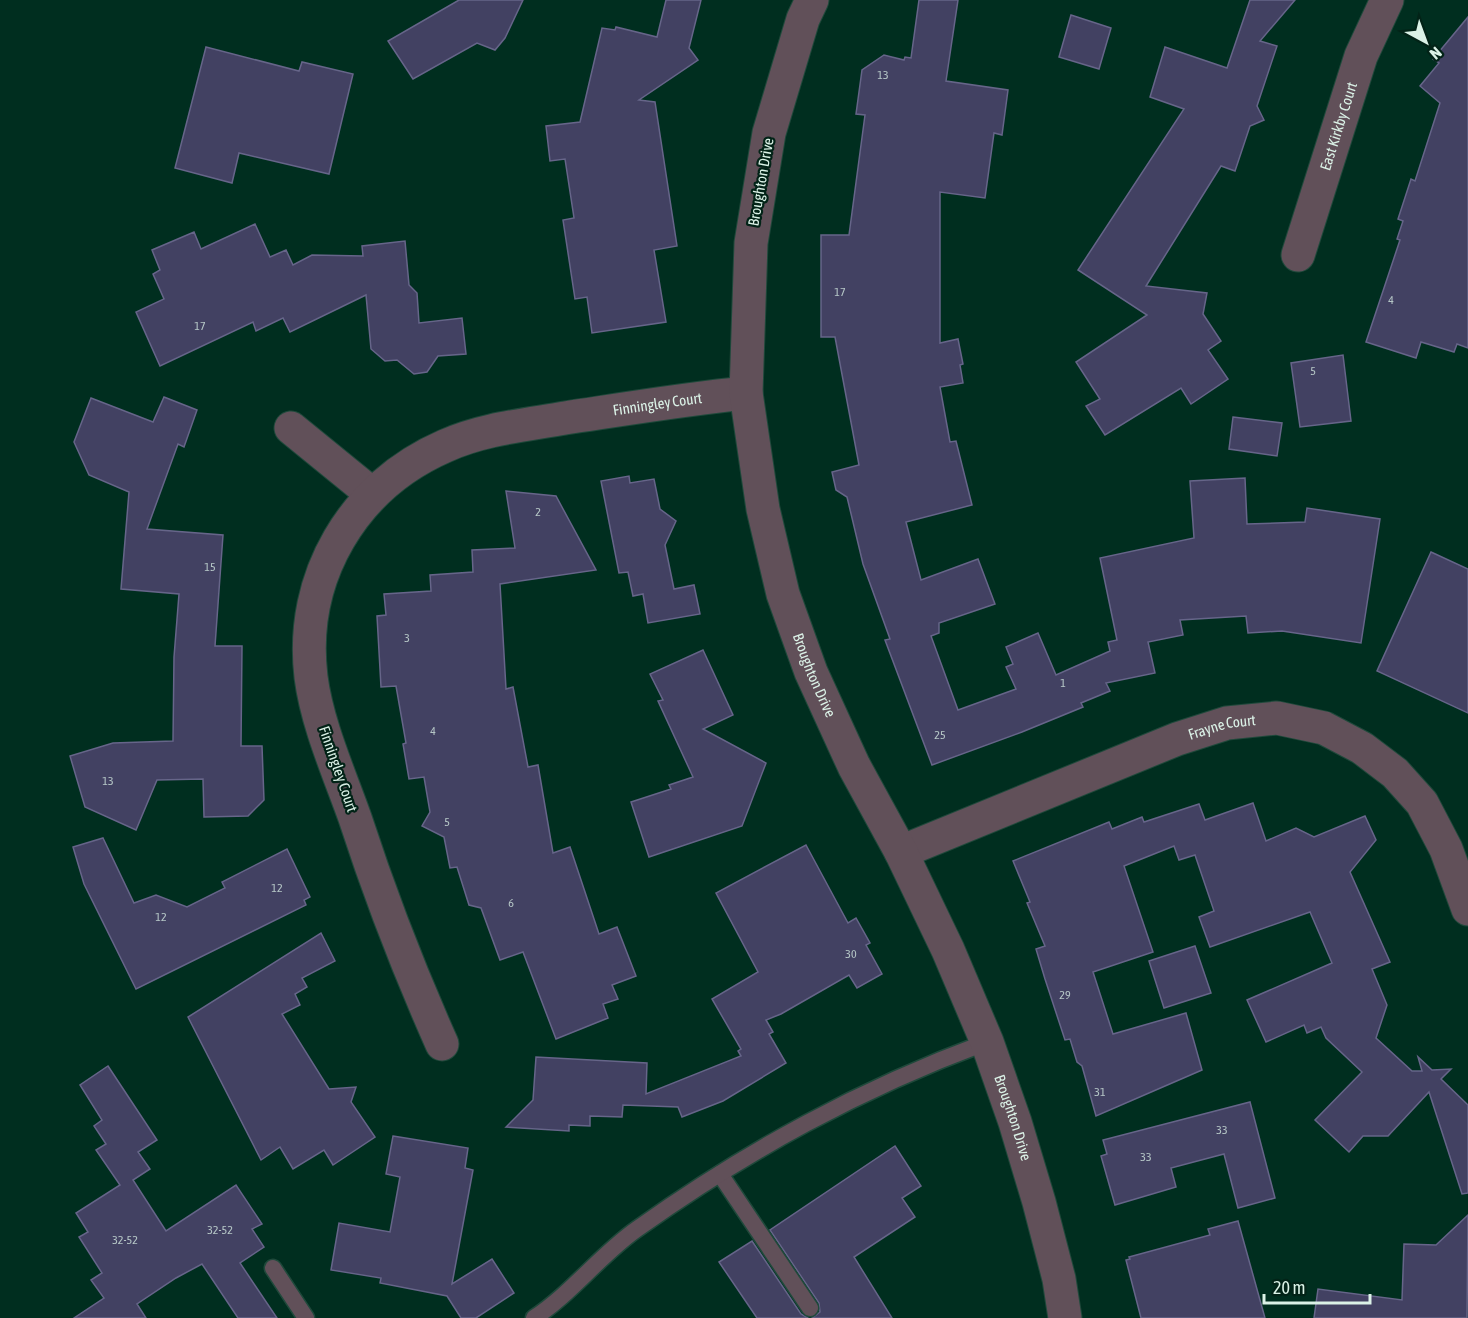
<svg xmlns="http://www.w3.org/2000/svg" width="1468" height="1318" font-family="'Asap Condensed',sans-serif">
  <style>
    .building { fill: #424162; stroke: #666589; stroke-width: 1.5 }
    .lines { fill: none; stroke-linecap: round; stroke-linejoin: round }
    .service-casing { stroke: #1f493b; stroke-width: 19 }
    .minor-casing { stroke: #1f493b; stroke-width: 35 }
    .tertiary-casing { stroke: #1f493b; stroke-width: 35 }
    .service { stroke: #615059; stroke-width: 16 }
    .minor { stroke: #615059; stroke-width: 33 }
    .tertiary { stroke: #615059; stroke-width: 33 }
    .labels { text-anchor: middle; stroke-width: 4.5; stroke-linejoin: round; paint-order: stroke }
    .number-label { font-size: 12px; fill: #b5c6c6 }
    .street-label { font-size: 15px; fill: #dbf2e7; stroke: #022317 }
  </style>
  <rect width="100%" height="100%" fill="#002e1f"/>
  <g class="building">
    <polygon points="459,0 523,0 505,38 495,50 477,43 413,79 388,41"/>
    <polygon points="666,0 701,0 689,48 698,60 639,100 655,102 677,246 654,250 666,322 592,333 587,297 575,299 563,220 574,218 565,159 550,161 546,126 580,122 602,28 615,30 616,27 657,37"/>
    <polygon points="919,0 958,0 946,81 1008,90 1002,135 994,133 985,198 940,192 940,343 958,339 963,364 960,365 963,383 940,387 950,442 956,441 972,505 906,522 921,580 978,559 995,604 939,623 939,633 931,636 958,710 1016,689 1006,667 1013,664 1006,647 1038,633 1056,675 1110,651 1108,642 1117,640 1100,558 1194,538 1190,481 1245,478 1247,524 1305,522 1307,508 1380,519 1361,643 1282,631 1248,633 1246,616 1180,620 1183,635 1148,642 1155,673 1106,683 1110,691 1081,703 1083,707 1022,732 932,765 885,640 890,639 863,564 847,497 836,490 832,472 859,465 835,337 821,337 821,235 849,235 865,115 856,114 862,70 884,55 904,60 905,57 911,58"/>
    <polygon points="1250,0 1295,0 1260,41 1277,46 1257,106 1264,120 1250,126 1235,171 1221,166 1146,286 1207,293 1203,314 1221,341 1208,350 1228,379 1191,404 1181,388 1105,435 1086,406 1100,399 1076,362 1147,315 1078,270 1184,109 1150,97 1165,47 1227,68"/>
    <polygon points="1071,15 1111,28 1099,69 1059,57"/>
    <polygon points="1468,17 1468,348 1457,344 1454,352 1421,342 1416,358 1366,342 1400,240 1397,239 1403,221 1398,219 1411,179 1415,181 1440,103 1420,86 1439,63 1433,59"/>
    <polygon points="206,47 299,71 302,62 353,74 329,174 239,153 232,183 175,168"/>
    <polygon points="255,224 270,257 286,250 293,265 312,255 363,256 362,246 405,241 409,285 417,293 419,323 462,318 466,354 438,356 427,372 414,374 397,360 385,361 371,349 366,295 290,332 283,318 256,331 253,322 160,366 136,312 164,299 153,274 160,270 152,250 194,232 201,249"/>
    <polygon points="1343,355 1351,421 1300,427 1291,363"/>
    <polygon points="164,397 197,410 184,447 178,444 147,529 223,535 215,646 242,646 241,746 262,746 264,800 248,816 204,817 203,779 157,780 136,830 85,807 70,756 113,743 173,741 174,657 179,594 121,589 129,492 89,475 74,442 91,398 153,422"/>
    <polygon points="1233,417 1282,423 1277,456 1229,449"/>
    <polygon points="629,476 630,483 654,479 660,509 676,521 665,545 674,589 694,585 700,614 648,623 643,594 633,596 628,572 619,573 601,481"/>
    <polygon points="506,491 556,496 596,570 500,584 506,689 513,687 528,767 538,765 553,853 570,847 599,934 617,927 636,976 612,985 618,999 603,1004 608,1018 556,1039 523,952 500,960 481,908 469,905 457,867 450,868 444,837 422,826 430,812 424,777 409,779 403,744 406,743 396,686 381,687 377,616 386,615 384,594 431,591 430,575 473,572 472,550 515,548"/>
    <polygon points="1431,552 1468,569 1468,713 1377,671"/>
    <polygon points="703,650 733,715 703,729 766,763 742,826 649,857 631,802 671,789 669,785 693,777 658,701 663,700 650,674"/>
    <polygon points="1253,803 1266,841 1296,828 1314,837 1365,816 1376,840 1350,872 1390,962 1372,969 1387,1005 1376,1038 1412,1071 1422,1071 1418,1057 1432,1070 1451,1069 1441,1079 1468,1105 1468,1193 1462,1194 1429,1092 1388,1136 1363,1136 1349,1152 1315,1120 1362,1072 1326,1038 1321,1027 1307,1033 1304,1025 1266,1042 1247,1000 1332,963 1310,912 1210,947 1199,917 1214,911 1195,855 1179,860 1174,846 1124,866 1153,952 1093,972 1113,1034 1186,1013 1202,1070 1096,1116 1082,1066 1077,1062 1070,1039 1065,1040 1045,979 1036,949 1045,946 1027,903 1030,902 1013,861 1109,822 1112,829 1142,817 1144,822 1199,804 1205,820"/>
    <polygon points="103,838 134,903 156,895 187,907 225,888 222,882 287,849 310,897 304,900 306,905 136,989 84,884 73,847"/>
    <polygon points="806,845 848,923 856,918 870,943 866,945 882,974 857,988 849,975 781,1014 766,1020 773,1032 769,1034 786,1063 723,1101 682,1117 678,1107 623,1105 622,1117 590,1116 590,1126 569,1125 569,1131 506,1127 533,1100 536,1057 647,1063 646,1094 741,1056 738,1051 741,1049 712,999 758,972 716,893"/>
    <polygon points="321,933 335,961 302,978 307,987 295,994 300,1005 282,1014 329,1089 356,1087 351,1102 375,1137 333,1165 324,1150 293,1169 280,1147 261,1160 188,1017"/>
    <polygon points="1195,946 1211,993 1164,1008 1149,961"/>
    <polygon points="108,1066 157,1140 138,1152 150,1169 133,1180 166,1231 236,1185 262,1224 252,1229 264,1247 240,1263 277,1318 238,1318 202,1264 176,1278 137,1304 146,1318 74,1318 104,1298 91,1280 102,1273 79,1237 88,1232 76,1213 120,1185 96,1150 106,1144 94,1126 102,1120 80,1085"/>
    <polygon points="1250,1102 1275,1198 1238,1208 1224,1154 1171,1168 1176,1187 1115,1205 1101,1156 1107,1154 1103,1140"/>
    <polygon points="393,1136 468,1148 465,1168 473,1170 452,1284 492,1259 514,1293 476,1318 461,1318 447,1296 380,1283 381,1278 331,1270 339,1223 390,1232 400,1177 386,1174"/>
    <polygon points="895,1146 921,1186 902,1198 915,1217 854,1257 892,1318 812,1318 820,1312 819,1303 770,1230"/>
    <polygon points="1468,1215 1467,1318 1314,1318 1318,1289 1402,1300 1404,1244 1436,1245"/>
    <polygon points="1238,1221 1265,1318 1141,1318 1126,1260 1130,1259 1129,1257 1210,1235 1208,1229"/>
    <polygon points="752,1241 801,1314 808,1318 757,1318 719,1262"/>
  </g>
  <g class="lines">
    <defs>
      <g id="service">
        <polyline points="720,1174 810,1308"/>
        <polyline points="273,1268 306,1318"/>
        <path d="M534,1318C572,1293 600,1255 637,1229C748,1150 860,1089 987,1042"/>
      </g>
      <g id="minor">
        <path id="s1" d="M1298,255L1361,56L1387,0"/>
        <polyline points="291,428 372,494"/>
        <path id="s2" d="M901,852L1177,739L1227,723L1277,718L1324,728L1362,748L1395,773L1422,803L1446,849L1468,909"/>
        <path id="s3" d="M442,1044C409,970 380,895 355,818C339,773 317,724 311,677C299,577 353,486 445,446C482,429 525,425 565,418C625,409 685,399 746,393"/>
      </g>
      <g id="tertiary">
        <path id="s4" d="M812,0L803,19L769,133L751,243L746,393L763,509L783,594L811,672L854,766L901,852L948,950L987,1042L1015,1122L1039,1202L1059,1279L1065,1318"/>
      </g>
    </defs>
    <use href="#service" class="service-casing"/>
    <use href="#minor" class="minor-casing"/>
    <use href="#tertiary" class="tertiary-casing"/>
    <use href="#service" class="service"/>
    <use href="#minor" class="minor"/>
    <use href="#tertiary" class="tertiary"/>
  </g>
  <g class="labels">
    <g class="number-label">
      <text x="883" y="79">13</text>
      <text x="840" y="296">17</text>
      <text x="1391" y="304">4</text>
      <text x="200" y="330">17</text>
      <text x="1313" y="375">5</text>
      <text x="538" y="516">2</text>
      <text x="210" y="571">15</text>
      <text x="407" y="642">3</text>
      <text x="1063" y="687">1</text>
      <text x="433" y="735">4</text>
      <text x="940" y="739">25</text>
      <text x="108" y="785">13</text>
      <text x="447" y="826">5</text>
      <text x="277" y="892">12</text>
      <text x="511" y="907">6</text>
      <text x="161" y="921">12</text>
      <text x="851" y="958">30</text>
      <text x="1065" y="999">29</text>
      <text x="1100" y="1096">31</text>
      <text x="1222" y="1134">33</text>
      <text x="1146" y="1161">33</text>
      <text x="220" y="1234">32-52</text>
      <text x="125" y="1244">32-52</text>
    </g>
    <g class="street-label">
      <text dy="5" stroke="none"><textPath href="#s1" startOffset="135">East Kirkby Court</textPath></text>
      <text transform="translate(761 182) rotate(-80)" y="5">Broughton Drive</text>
      <text dy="5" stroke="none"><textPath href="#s3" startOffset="894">Finningley Court</textPath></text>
      <text dy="5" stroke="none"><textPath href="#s4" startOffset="693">Broughton Drive</textPath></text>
      <text dy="5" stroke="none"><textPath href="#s2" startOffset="345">Frayne Court</textPath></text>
      <text transform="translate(338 769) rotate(71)" y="5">Finningley Court</text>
      <text dy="5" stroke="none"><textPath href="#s4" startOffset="1179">Broughton Drive</textPath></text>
    </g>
  </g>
  <g transform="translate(1426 42) rotate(139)" stroke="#022317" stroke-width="4.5" paint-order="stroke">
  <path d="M0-4.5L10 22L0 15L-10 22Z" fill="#dbf2e7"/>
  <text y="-9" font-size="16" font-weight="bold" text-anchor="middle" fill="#dbf2e7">N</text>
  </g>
  <path d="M1264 1294v9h106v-9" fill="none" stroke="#dbf2e7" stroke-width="3"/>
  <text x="1273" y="1294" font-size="18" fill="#dbf2e7" stroke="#022317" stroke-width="4.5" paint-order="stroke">20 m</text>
</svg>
